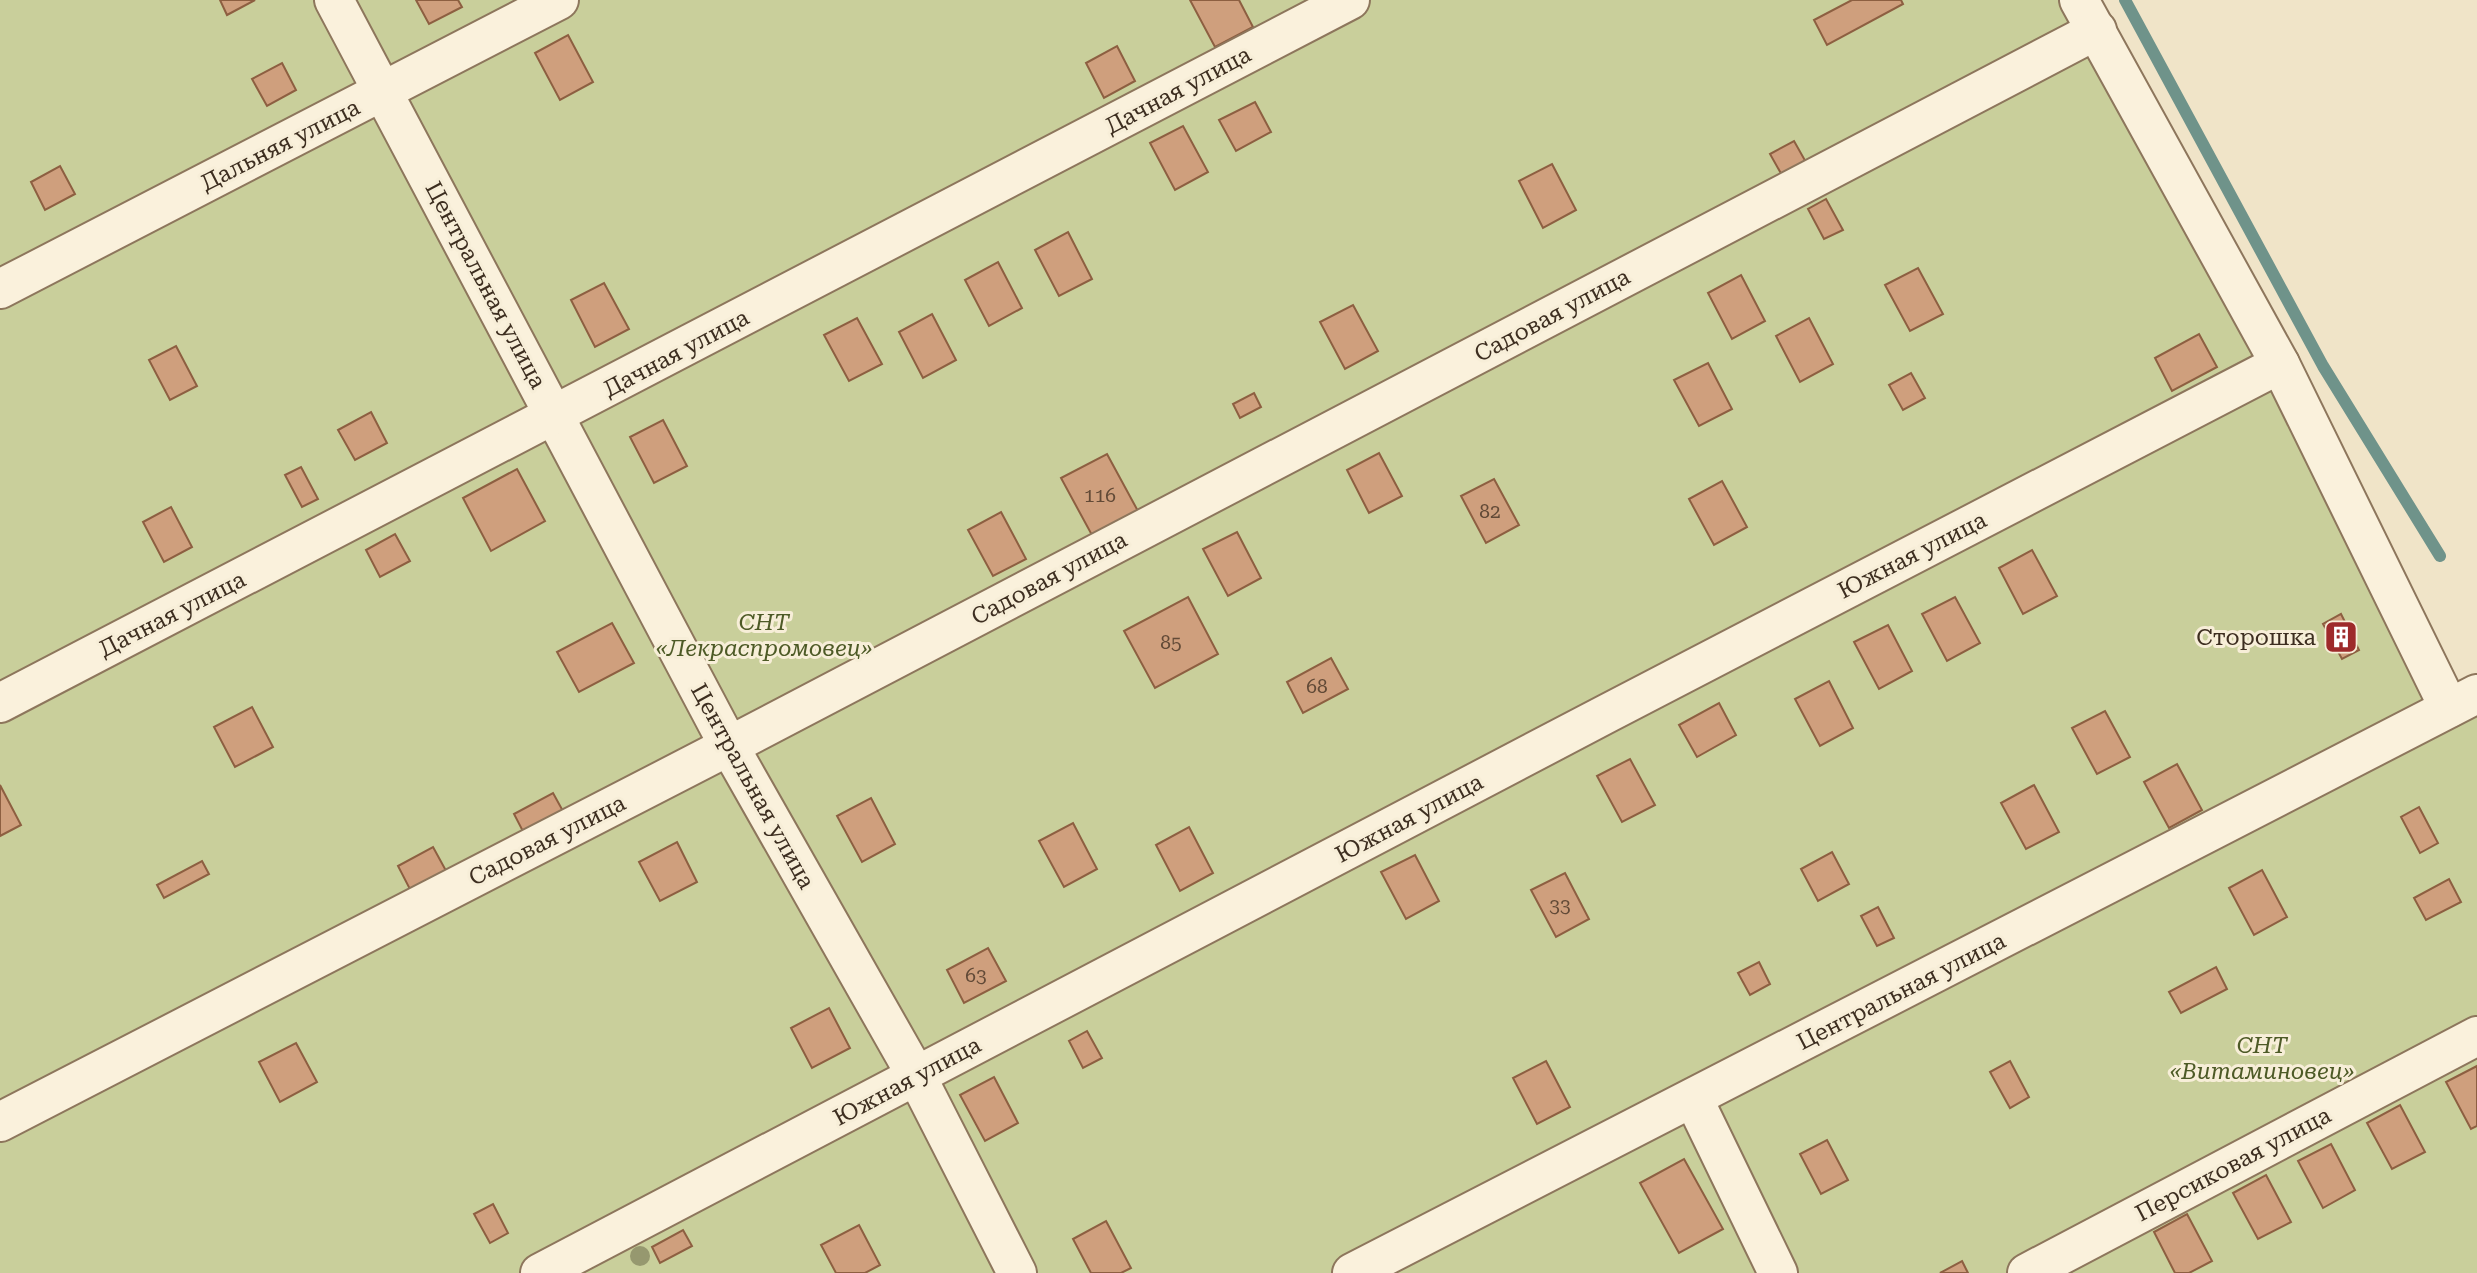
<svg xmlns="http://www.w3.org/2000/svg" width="2477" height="1273" font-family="'Roboto Serif',serif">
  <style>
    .green { fill: #c9cf9b }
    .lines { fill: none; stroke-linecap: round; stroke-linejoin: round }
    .stream { stroke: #6f938a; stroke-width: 12 }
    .building { fill: #cf9f7d; stroke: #8d5f41; stroke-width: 2 }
    .minor-casing { stroke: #8d765c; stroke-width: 42 }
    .minor { stroke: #faf1dc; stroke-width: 38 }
    .tree { fill: #96986f }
    .labels { text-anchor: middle; stroke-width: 6; stroke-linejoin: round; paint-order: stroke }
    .number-label { font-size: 19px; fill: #624a37 }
    .street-label { font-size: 23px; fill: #3d2e20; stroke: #f7eed8 }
    .park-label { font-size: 23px; font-style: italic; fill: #4d5a26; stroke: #f7eed8 }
    .poi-label { font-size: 23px; fill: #3d2e20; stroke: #f7eed8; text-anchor: end }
  </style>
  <rect width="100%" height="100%" fill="#f0e4c8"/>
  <g class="green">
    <polygon points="0,0 2079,0 2449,708 1352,1273 0,1273"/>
    <polygon points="2477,701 2477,1273 1390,1273"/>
  </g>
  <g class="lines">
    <polyline class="stream" points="2125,0 2323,366 2440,556"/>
  </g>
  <g class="building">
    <polygon points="220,0 255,0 227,15"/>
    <polygon points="416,0 458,0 462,7 429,24"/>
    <polygon points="1190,0 1239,0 1253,27 1215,47"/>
    <polygon points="1852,0 1901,0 1903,4 1827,45 1814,20"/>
    <polygon points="568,35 593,82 560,100 535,53"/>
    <polygon points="1117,46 1135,81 1104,98 1086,63"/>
    <polygon points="282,63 296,90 267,106 252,79"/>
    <polygon points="1255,102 1271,132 1236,151 1219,120"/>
    <polygon points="1183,126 1208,172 1175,190 1150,143"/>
    <polygon points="1794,141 1807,164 1783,177 1770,154"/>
    <polygon points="1552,164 1576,210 1543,228 1519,181"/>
    <polygon points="60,166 75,194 45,210 31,182"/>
    <polygon points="1826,199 1843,230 1824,239 1808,209"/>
    <polygon points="1068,232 1092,279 1059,296 1035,250"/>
    <polygon points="998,262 1022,308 989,326 965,280"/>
    <polygon points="1918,268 1943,314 1910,331 1885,285"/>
    <polygon points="1741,275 1765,321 1732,339 1708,293"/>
    <polygon points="604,283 629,329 595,347 571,300"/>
    <polygon points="1353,305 1378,351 1345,369 1320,322"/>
    <polygon points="932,314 956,360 923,378 899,332"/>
    <polygon points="857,318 882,364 849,381 824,335"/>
    <polygon points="1809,318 1833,364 1800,382 1776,336"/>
    <polygon points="2199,334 2217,367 2172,391 2155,358"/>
    <polygon points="176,346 197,386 170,400 149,360"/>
    <polygon points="1708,363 1732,409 1699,426 1674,380"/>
    <polygon points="1911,373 1925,398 1903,410 1889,385"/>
    <polygon points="1254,393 1261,407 1240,418 1233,404"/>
    <polygon points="371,412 387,443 355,460 338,430"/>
    <polygon points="663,420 687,466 654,483 630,437"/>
    <polygon points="1379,453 1402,496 1369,513 1347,470"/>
    <polygon points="1107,454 1139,513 1093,537 1061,478"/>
    <polygon points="301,467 318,499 302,507 285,475"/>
    <polygon points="517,469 545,521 491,551 463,498"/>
    <polygon points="1494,479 1519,525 1486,543 1461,496"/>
    <polygon points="1722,481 1747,527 1714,545 1689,499"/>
    <polygon points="171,507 192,547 164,562 143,522"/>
    <polygon points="1001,512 1026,559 993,576 968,530"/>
    <polygon points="1237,532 1261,578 1228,596 1203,549"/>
    <polygon points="395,534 410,561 380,577 366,550"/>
    <polygon points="2032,550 2057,596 2023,614 1999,568"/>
    <polygon points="1188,597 1218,654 1155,688 1124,631"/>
    <polygon points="1955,597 1980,643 1947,661 1922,614"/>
    <polygon points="2341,614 2359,650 2342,659 2323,624"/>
    <polygon points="612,623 634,663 579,692 557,652"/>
    <polygon points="1888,625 1912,671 1879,689 1854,642"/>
    <polygon points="1331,658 1348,689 1303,713 1287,682"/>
    <polygon points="1829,681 1853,728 1820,746 1795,699"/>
    <polygon points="1719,703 1736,735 1697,757 1679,725"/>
    <polygon points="252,707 273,747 235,767 214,727"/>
    <polygon points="2105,711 2130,757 2097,774 2072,728"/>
    <polygon points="1630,759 1655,805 1622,822 1597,776"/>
    <polygon points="2177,764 2202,810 2169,828 2144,782"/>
    <polygon points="0,785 21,825 0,836"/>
    <polygon points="2034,785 2059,832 2026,849 2001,803"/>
    <polygon points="553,793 569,822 529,843 514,814"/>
    <polygon points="871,798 895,844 862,862 837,816"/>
    <polygon points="2419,807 2438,843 2420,853 2401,817"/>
    <polygon points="1073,823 1097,869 1064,887 1039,841"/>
    <polygon points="1189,827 1213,873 1180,891 1156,845"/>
    <polygon points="677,842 697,882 660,901 639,862"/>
    <polygon points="433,847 450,878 414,897 398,866"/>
    <polygon points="1832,852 1849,884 1818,901 1801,869"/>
    <polygon points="1415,855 1439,901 1406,919 1381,872"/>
    <polygon points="202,861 209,874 164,898 157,885"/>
    <polygon points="2262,870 2287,917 2254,935 2229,888"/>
    <polygon points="1565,873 1589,919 1556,937 1531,890"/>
    <polygon points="2449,879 2461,902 2426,920 2414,898"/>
    <polygon points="1878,907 1894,938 1877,946 1861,916"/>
    <polygon points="988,948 1006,981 964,1003 947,970"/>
    <polygon points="1759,962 1770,984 1750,995 1738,973"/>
    <polygon points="2216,967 2227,989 2181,1013 2169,992"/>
    <polygon points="829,1008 850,1048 812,1068 791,1028"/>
    <polygon points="1087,1031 1102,1058 1083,1068 1069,1041"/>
    <polygon points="296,1043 317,1082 280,1102 259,1062"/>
    <polygon points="1546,1061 1570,1107 1537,1124 1513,1078"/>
    <polygon points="2010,1061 2029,1097 2010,1108 1990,1072"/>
    <polygon points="2477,1066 2477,1126 2471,1129 2446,1082"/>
    <polygon points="994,1077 1018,1123 985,1141 960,1095"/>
    <polygon points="2400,1105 2425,1152 2392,1169 2367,1123"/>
    <polygon points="1827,1140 1848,1180 1821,1194 1800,1154"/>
    <polygon points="2331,1144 2355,1190 2323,1208 2298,1161"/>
    <polygon points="1684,1159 1723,1229 1679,1253 1640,1183"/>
    <polygon points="2266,1175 2291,1222 2258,1239 2233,1193"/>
    <polygon points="493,1204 508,1233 490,1243 474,1214"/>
    <polygon points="2187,1214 2212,1261 2189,1273 2175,1273 2154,1232"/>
    <polygon points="1106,1221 1131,1268 1121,1273 1091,1273 1073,1239"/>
    <polygon points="859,1225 880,1265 865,1273 836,1273 821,1245"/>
    <polygon points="683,1230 692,1246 660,1263 652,1247"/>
    <polygon points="1962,1261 1968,1273 1940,1273"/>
  </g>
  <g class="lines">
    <defs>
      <g id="minor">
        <polyline points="334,0 729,746 917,1077 1017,1273"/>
        <polyline points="2079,0 2280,364 2449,708"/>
        <polyline points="0,289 559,0"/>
        <polyline points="0,703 1350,0"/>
        <polyline points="1693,1098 1778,1273"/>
        <polyline points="0,1122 729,746 2097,30"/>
        <polyline points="540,1273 1608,713 2280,364"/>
        <polyline points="1352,1273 2477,694"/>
        <polyline points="2027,1273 2477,1036"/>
      </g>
    </defs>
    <use href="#minor" class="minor-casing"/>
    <use href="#minor" class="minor"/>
  </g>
  <circle class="tree" cx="640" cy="1256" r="10"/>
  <defs>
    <symbol id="building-square" viewBox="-11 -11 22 22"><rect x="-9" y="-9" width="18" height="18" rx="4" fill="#9e2a2b" stroke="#f7eed8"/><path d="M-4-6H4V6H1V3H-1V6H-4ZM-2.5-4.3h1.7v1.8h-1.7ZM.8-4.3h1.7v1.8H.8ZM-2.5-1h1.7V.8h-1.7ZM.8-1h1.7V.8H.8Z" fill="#fff"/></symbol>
  </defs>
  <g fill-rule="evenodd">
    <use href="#building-square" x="2322" y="618" width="38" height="38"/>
  </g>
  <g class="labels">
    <g class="number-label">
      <text x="1100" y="502">116</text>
      <text x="1490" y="518">82</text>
      <text x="1171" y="649">85</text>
      <text x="1317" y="693">68</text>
      <text x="1560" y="912">33</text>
      <text x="976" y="982">63</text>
    </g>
    <g class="street-label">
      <text transform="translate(1178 90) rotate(-28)" y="8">Дачная улица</text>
      <text transform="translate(280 145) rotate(-27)" y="8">Дальняя улица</text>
      <text transform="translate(486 285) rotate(62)" y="8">Центральная улица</text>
      <text transform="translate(1552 315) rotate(-28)" y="8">Садовая улица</text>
      <text transform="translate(676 353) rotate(-28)" y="8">Дачная улица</text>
      <text transform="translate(1912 555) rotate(-27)" y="8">Южная улица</text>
      <text transform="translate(1049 578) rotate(-28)" y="8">Садовая улица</text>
      <text transform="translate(172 614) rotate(-27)" y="8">Дачная улица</text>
      <text transform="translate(753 786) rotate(61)" y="8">Центральная улица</text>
      <text transform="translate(1409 818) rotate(-28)" y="8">Южная улица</text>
      <text transform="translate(547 840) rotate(-27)" y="8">Садовая улица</text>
      <text transform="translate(1901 991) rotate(-27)" y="8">Центральная улица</text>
      <text transform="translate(907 1081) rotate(-28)" y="8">Южная улица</text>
      <text transform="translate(2233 1164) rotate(-28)" y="8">Персиковая улица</text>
    </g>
    <g class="park-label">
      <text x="764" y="630">СНТ<tspan x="764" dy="26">«Лекраспромовец»</tspan></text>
      <text x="2262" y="1053">СНТ<tspan x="2262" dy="26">«Витаминовец»</tspan></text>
    </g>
    <g class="poi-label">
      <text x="2316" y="645">Сторошка</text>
    </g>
  </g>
</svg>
